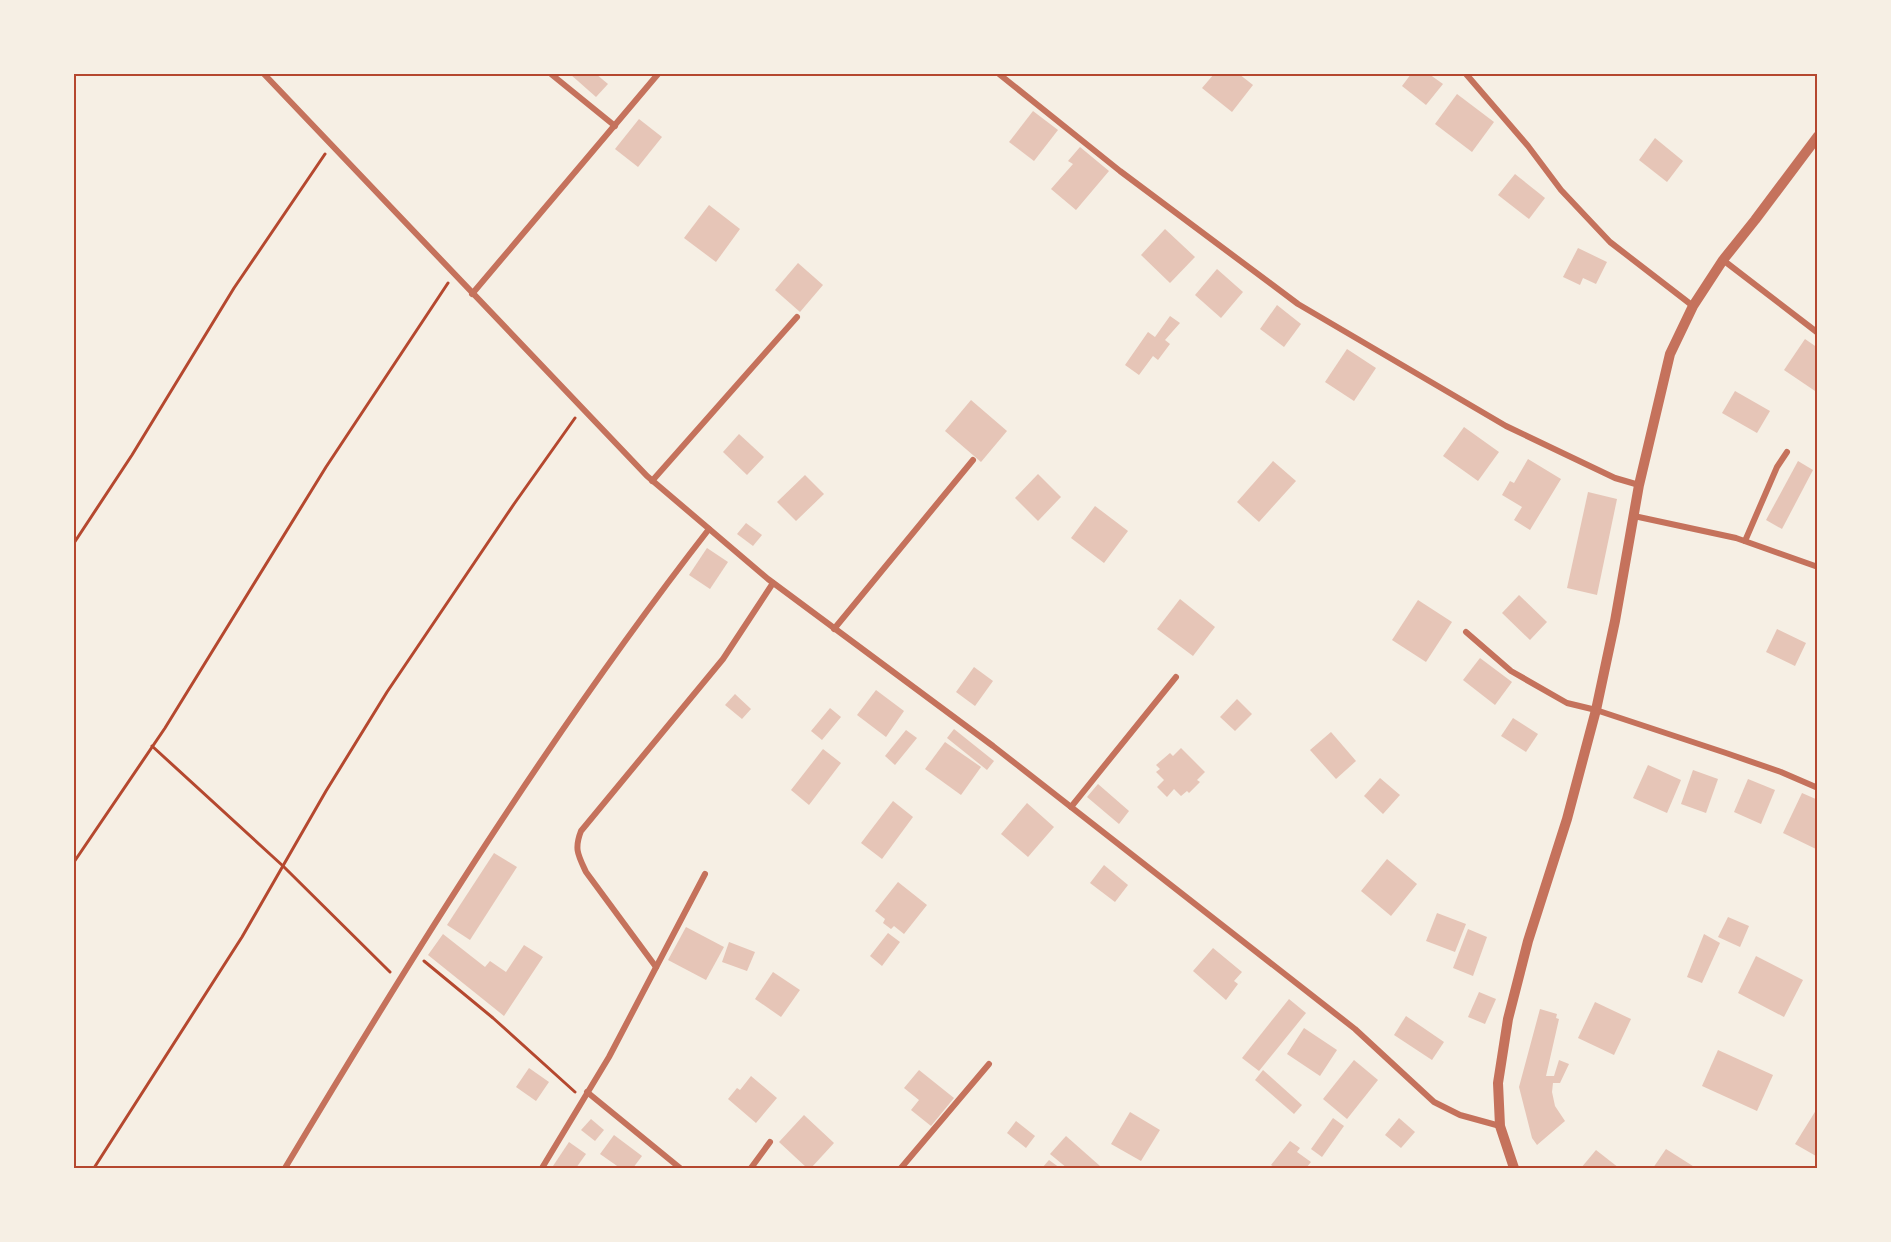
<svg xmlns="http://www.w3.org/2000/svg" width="1891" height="1242" font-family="Signika,sans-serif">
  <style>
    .building { fill: #e6c5b7 }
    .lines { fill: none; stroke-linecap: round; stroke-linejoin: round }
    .path { stroke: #b5482f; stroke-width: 3 }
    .minor { stroke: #c5725c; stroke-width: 6 }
    .tertiary { stroke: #c5725c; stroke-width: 10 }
    .neatline { fill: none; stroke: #b5482f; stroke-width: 2 }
  </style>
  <rect width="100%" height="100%" fill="#f6efe4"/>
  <g class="building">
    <polygon points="570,74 596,74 608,84 596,97"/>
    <polygon points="1214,74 1239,74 1253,85 1232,112 1202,88"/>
    <polygon points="1411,74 1429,74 1443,84 1426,105 1402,86"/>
    <polygon points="1457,94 1494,122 1472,152 1435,124"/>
    <polygon points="1033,111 1058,130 1034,161 1009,142"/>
    <polygon points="639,119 662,137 638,167 615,149"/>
    <polygon points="1655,138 1683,161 1667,182 1639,160"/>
    <polygon points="1080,147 1109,171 1076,210 1051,189 1073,164 1068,161"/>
    <polygon points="1515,174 1545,198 1529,219 1498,195"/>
    <polygon points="709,205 740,229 716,262 684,238"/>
    <polygon points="1165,229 1195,257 1170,283 1141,255"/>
    <polygon points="1578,248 1607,262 1596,284 1583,278 1580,285 1563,277"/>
    <polygon points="798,263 823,285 800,312 775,290"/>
    <polygon points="1217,269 1243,292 1221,318 1195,295"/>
    <polygon points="1277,305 1301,324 1284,347 1260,329"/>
    <polygon points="1170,316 1180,323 1165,340 1170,344 1158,360 1153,356 1139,375 1125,365 1148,332 1155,337"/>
    <polygon points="1805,339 1818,348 1818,393 1784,370"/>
    <polygon points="1347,349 1376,368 1354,401 1325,382"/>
    <polygon points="1735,391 1770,411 1757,433 1722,413"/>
    <polygon points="971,400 1007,431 981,462 945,431"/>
    <polygon points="1464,427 1499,452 1478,481 1443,456"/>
    <polygon points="739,434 764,457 747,475 723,452"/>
    <polygon points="1528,459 1561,479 1530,530 1514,520 1522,507 1502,495 1510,481 1514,483"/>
    <polygon points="1273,461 1296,481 1259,522 1237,502"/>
    <polygon points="1798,461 1813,470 1782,529 1766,520"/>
    <polygon points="1038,474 1061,497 1038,521 1015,498"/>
    <polygon points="805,475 824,494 796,521 777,502"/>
    <polygon points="1588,492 1617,499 1597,595 1567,588"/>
    <polygon points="1095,506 1128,531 1104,563 1071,538"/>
    <polygon points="746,523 762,535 753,546 737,534"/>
    <polygon points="707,548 728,562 710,589 689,575"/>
    <polygon points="1519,595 1547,622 1530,640 1502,613"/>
    <polygon points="1180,599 1215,627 1193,656 1157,629"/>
    <polygon points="1418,600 1452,622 1426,662 1392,640"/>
    <polygon points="1777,629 1806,643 1795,666 1766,652"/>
    <polygon points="1480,658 1512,682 1495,705 1463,680"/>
    <polygon points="974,667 993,681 975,706 956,692"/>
    <polygon points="876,690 904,711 886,737 857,715"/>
    <polygon points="735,694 751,709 742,719 725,705"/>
    <polygon points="1237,699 1252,714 1235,731 1220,717"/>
    <polygon points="830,708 841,717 822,740 811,731"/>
    <polygon points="1513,718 1538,734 1526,752 1501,736"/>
    <polygon points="954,729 994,761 987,770 947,738"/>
    <polygon points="906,730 917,738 895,765 885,756"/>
    <polygon points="1331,732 1356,761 1336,779 1310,750"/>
    <polygon points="945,742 981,767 961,795 925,769"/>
    <polygon points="1181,748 1205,772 1197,780 1200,782 1189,793 1187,791 1181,796 1174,789 1167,797 1157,787 1164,780 1156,772 1160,769 1156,765 1170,753 1173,756"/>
    <polygon points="823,749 841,763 809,805 791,790"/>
    <polygon points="1648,765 1681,780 1667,813 1633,798"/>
    <polygon points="1693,770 1718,779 1706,813 1681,804"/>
    <polygon points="1380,778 1400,795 1383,814 1364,796"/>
    <polygon points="1748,779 1775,790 1761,824 1734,812"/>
    <polygon points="1098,784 1129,811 1119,824 1087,797"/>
    <polygon points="1802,793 1818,800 1818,850 1783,833"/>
    <polygon points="893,801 913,817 882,859 861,843"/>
    <polygon points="1027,803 1054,827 1028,857 1001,834"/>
    <polygon points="494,853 517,867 470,940 447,925"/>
    <polygon points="1387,859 1417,884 1391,916 1361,891"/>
    <polygon points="1104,865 1128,885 1115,902 1090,883"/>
    <polygon points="898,882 927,905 904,934 894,926 891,929 883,923 885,919 875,911"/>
    <polygon points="1437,913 1466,924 1455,952 1426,941"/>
    <polygon points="1728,917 1749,926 1740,947 1718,937"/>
    <polygon points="686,927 724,947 706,980 668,960"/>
    <polygon points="1468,929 1487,937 1473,976 1453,968"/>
    <polygon points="888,933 900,942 882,966 870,956"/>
    <polygon points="443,934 485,967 490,961 506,972 524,945 543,957 504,1016 428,955"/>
    <polygon points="1704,934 1720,943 1702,983 1687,977"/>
    <polygon points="729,942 755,952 747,971 722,962"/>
    <polygon points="1213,948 1242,972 1234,981 1238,984 1226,1000 1193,971"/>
    <polygon points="1756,956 1803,980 1784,1017 1738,993"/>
    <polygon points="773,972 800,990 781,1017 755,999"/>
    <polygon points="1479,992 1496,999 1485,1024 1468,1017"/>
    <polygon points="1289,999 1306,1013 1259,1071 1242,1058"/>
    <polygon points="1595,1002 1631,1019 1614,1055 1578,1038"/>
    <polygon points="1540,1009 1557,1014 1556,1018 1559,1019 1546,1076 1554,1076 1559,1060 1569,1064 1560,1083 1553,1083 1552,1092 1555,1106 1565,1121 1537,1145 1532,1138 1519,1087"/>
    <polygon points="1406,1016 1444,1042 1432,1060 1394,1035"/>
    <polygon points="1304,1028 1337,1050 1320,1076 1287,1054"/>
    <polygon points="1718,1050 1773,1075 1757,1111 1702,1086"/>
    <polygon points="1354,1060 1378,1080 1347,1119 1323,1099"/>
    <polygon points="529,1068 549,1082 536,1101 516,1087"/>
    <polygon points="919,1070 954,1098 931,1126 911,1110 919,1100 904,1088"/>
    <polygon points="1263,1070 1302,1105 1294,1114 1255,1080"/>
    <polygon points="751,1076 777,1098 756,1123 728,1099 737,1088 740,1090"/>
    <polygon points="1818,1107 1818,1154 1816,1156 1795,1144"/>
    <polygon points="1130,1112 1160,1130 1141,1161 1111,1144"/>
    <polygon points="804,1115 834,1143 811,1168 807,1168 779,1142"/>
    <polygon points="1333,1118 1344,1126 1322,1157 1311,1149"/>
    <polygon points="1399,1118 1415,1132 1401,1148 1385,1135"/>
    <polygon points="591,1119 604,1130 595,1141 581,1130"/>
    <polygon points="1016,1121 1035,1136 1026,1148 1007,1133"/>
    <polygon points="614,1135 642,1156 633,1168 620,1168 600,1154"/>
    <polygon points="1066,1136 1100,1166 1098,1168 1067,1168 1050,1154"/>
    <polygon points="1290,1141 1300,1148 1297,1152 1311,1162 1306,1168 1276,1168 1271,1165"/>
    <polygon points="569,1142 586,1154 576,1168 557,1168 553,1166"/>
    <polygon points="1666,1149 1696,1168 1653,1168"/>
    <polygon points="1596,1150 1619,1168 1581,1168"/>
    <polygon points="1049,1160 1060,1168 1042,1168"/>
  </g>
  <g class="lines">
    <g class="path">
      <polyline points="74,543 132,455 234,288 325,154"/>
      <polyline points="152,746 283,866 390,972"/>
      <polyline points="74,862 165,728 326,467 448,283"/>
      <polyline points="424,961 493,1018 575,1092"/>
      <polyline points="94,1168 242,937 326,791 387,692 514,504 575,418"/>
    </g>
    <g class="minor">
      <polyline points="264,74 647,476 768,579 993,746 1355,1029 1434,1102 1460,1115 1500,1126"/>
      <polyline points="551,74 615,126"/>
      <polyline points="999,74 1120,171 1298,304 1506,426 1615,478 1639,485"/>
      <polyline points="1466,74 1528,146 1561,190 1610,242 1693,306"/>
      <polyline points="1723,260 1818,333"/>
      <polyline points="472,294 658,74"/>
      <polyline points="652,481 797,317"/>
      <polyline points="1634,516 1736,538 1818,567"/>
      <polyline points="1745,541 1777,467 1787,452"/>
      <polyline points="834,629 973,460"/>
      <polyline points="1466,632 1511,671 1567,703 1596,710 1726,753 1781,772 1818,788"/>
      <polyline points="1071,807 1176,677"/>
      <path d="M656,967L586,872C578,855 574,849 581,831L723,659L773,583"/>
      <polyline points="587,1092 680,1168"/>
      <path d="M285,1168C416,949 552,731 709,529"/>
      <polyline points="542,1168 609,1057 705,874"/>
      <polyline points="751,1168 770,1142"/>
      <polyline points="901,1168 989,1064"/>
    </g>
    <polyline class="tertiary" points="1514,1168 1500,1126 1498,1083 1508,1019 1528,941 1567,819 1596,710 1615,621 1639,485 1670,354 1693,306 1723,260 1755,220 1818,136"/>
  </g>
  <rect width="1891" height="1242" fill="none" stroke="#f6efe4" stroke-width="150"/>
  <rect x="75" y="75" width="1741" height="1092" class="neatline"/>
</svg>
